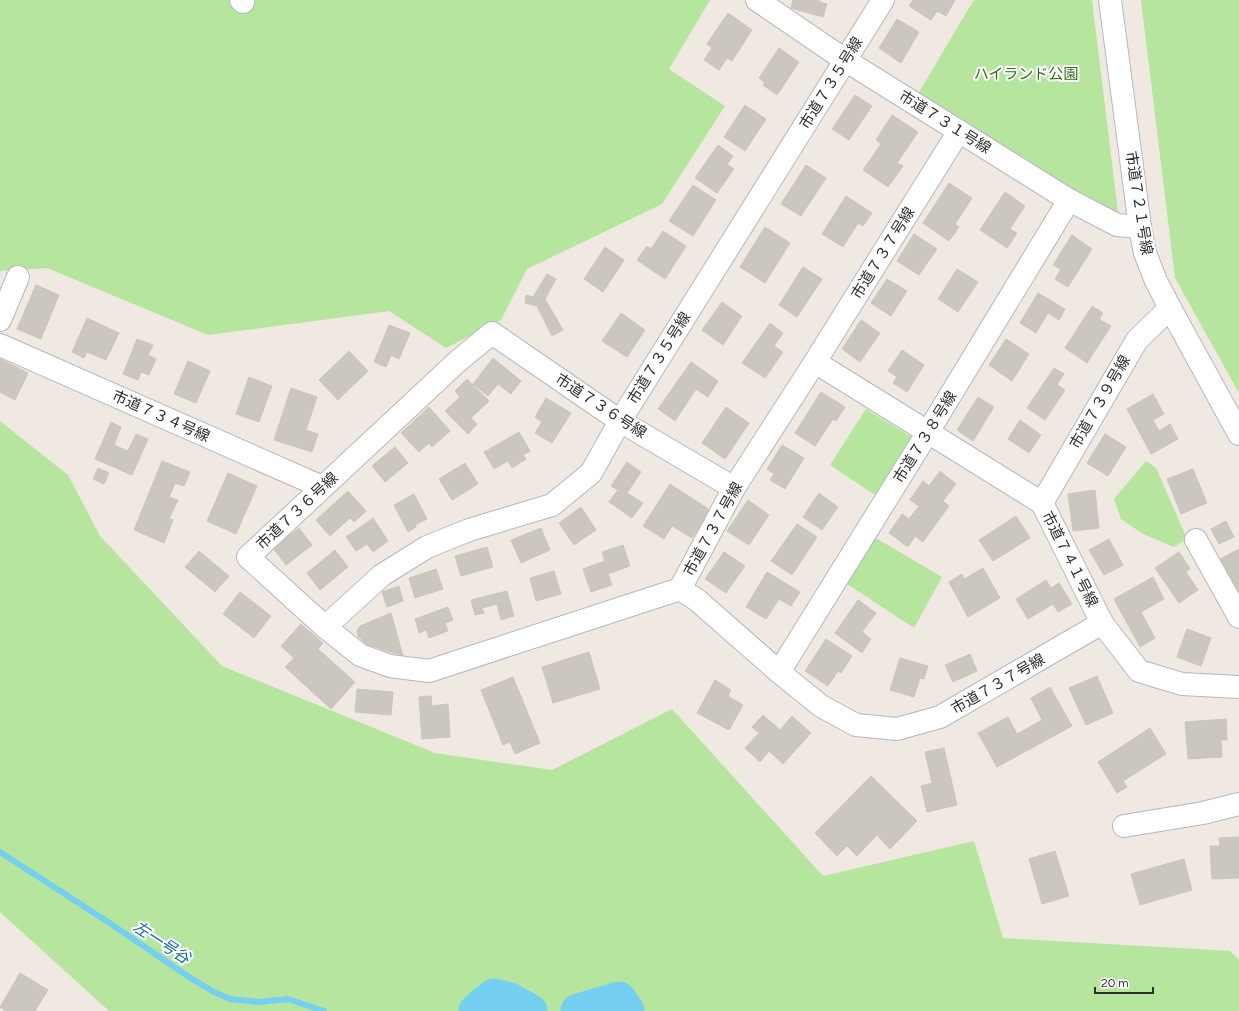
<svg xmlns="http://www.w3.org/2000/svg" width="1239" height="1011" font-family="Figtree,'Noto Sans JP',sans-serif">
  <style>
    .green { fill: #b6e59e }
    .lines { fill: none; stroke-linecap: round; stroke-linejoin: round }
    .stream { stroke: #75cff0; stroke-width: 6 }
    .river { stroke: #75cff0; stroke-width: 35 }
    .building { fill: #cbc7bf; stroke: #cbc5ba }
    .street-casing { stroke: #b4b7c1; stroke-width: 24 }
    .secondary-casing { stroke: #b4b7c1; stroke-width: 24 }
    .street { stroke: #fff; stroke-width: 22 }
    .secondary { stroke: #fff; stroke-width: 22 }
    .labels { text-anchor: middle; stroke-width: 4; stroke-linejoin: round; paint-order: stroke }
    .park-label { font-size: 15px; fill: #2c6e1b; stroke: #fff }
    .street-label { font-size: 15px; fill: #2e2e2e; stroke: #fff }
    .water-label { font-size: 16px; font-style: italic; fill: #0d6fa3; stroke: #fff }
  </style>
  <rect width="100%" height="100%" fill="#efe9e1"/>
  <g class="green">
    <polygon points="0,0 710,0 669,69 725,106 662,204 527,269 501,320 446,348 389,311 208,335 47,268 0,271"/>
    <polygon points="977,0 1092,0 1118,212 1105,210 918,94 973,1"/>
    <polygon points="1141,0 1239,0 1239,393 1175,278"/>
    <polygon points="866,409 913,438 878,497 830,465"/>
    <polygon points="0,421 68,475 100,536 222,666 435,753 552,770 672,709 823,876 974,841 1003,938 1230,951 1239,960 1239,1011 109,1011 0,912"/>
    <polygon points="1146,461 1156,468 1187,539 1174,547 1143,534 1121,519 1114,499"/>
    <polygon points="874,537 942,577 914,628 847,584"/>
  </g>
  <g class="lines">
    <polyline class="stream" points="0,852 111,924 192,979 214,992 230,999 259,1002 288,999 324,1011"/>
    <g class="river">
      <polyline points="476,1011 481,1006 494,996 510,1000 530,1011"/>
      <polyline points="578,1011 619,999 627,1011"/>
    </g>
  </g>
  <g class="building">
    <polygon points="793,0 820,0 819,2 827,4 823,17 791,8"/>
    <polygon points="913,0 955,0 946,16 937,11 931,20 909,6"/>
    <polygon points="728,13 752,30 732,61 727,58 719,70 704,60 712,48 707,44"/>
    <polygon points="897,19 919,32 901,63 879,48"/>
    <polygon points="779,48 799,62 777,95 763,85 765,83 759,78"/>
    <polygon points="855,95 872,106 849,140 832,129"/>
    <polygon points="745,105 766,119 745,151 724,137"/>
    <polygon points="892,115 918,132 897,163 903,166 888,187 863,170 881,144 876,140"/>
    <polygon points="718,145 733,156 727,164 734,169 717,193 695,178"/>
    <polygon points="806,165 826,178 801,216 781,204"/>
    <polygon points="949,183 972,198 955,224 959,227 949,241 923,223"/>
    <polygon points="693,185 716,200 693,236 669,221"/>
    <polygon points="1005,192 1025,206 1010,229 1017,233 1007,248 980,230"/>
    <polygon points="846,196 872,213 863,226 858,223 843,247 822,234"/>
    <polygon points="765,227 790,243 765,283 740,267"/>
    <polygon points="663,231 686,246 665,279 637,260 647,246 651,249"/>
    <polygon points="914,234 937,249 919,275 897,261"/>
    <polygon points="1072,235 1092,249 1068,287 1055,279 1061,269 1053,265"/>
    <polygon points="605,247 624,260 603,292 584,279"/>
    <polygon points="803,267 822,279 797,317 779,305"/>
    <polygon points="957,269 978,282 958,312 938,299"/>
    <polygon points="547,274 556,279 545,299 563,330 552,336 537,306 525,303 526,295 533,297"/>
    <polygon points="887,279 907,291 891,316 871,303"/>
    <polygon points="36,285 59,295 41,339 17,329"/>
    <polygon points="1038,293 1065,309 1059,320 1048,313 1036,333 1020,323"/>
    <polygon points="722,302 742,316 723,345 702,330"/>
    <polygon points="1092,306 1103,313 1099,319 1111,326 1087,363 1065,348"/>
    <polygon points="621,313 645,330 627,357 602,341"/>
    <polygon points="87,318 119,333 106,360 87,352 84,358 72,352"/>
    <polygon points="861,320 880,333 860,362 842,349"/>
    <polygon points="770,323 783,333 774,346 783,352 765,378 742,363"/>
    <polygon points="389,325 410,333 399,359 391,355 386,367 374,362"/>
    <polygon points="137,339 153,345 148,355 156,359 149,375 141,372 138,380 123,374"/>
    <polygon points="1006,339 1029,354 1012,381 989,365"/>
    <polygon points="902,350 924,365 907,392 893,383 897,377 888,371"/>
    <polygon points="349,351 368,371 338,400 319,380"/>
    <polygon points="493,358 521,381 511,394 498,384 488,396 473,384"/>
    <polygon points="0,359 28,373 15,400 0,392"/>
    <polygon points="188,361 210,371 196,403 174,394"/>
    <polygon points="691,362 718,381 708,397 696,389 675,421 658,409"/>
    <polygon points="1054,368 1064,374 1057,385 1065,390 1045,420 1027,408"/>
    <polygon points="249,377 272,386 259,422 236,414"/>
    <polygon points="467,379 489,401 471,418 477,424 468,434 445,411 460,397 455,391"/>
    <polygon points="291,388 317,397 306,430 318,434 312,452 274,440"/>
    <polygon points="821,392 845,407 836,421 833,419 815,446 795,433"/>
    <polygon points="1153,394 1164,414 1153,420 1159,431 1170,424 1178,439 1151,454 1127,409"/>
    <polygon points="978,397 994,407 973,441 957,430"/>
    <polygon points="546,398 571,413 552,443 535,433 542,422 535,417"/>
    <polygon points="429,407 450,431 432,447 429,443 419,452 401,433"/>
    <polygon points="726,407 749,423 725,459 702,443"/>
    <polygon points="1020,420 1041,435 1029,453 1008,439"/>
    <polygon points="111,422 121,427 114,445 128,451 136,434 148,439 132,475 95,459"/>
    <polygon points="519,432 530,451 523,455 526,459 512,468 508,461 494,469 484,452"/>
    <polygon points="1105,434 1126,447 1108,476 1087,463"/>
    <polygon points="782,445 804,458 785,489 770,480 774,474 767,469"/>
    <polygon points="395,447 408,463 385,482 372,466"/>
    <polygon points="162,461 190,472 184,486 175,483 169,497 178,500 169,519 173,520 164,543 134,530"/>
    <polygon points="627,462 641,472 627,493 643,503 632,518 609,502 618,490 611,486"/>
    <polygon points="465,463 478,484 452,500 439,479"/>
    <polygon points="98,468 109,473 104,484 93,479"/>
    <polygon points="1193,469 1207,503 1181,514 1167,479"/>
    <polygon points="940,471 956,484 943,501 949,506 923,542 915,536 908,547 889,533 902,514 909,519 919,506 910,500 923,481 929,486"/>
    <polygon points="228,473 257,486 236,534 207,521"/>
    <polygon points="670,484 710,510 692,538 672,526 664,539 643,526"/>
    <polygon points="1095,490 1099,528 1073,531 1068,494"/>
    <polygon points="348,491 366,511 354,522 350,518 330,536 316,520"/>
    <polygon points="819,493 838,507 822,530 803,517"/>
    <polygon points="414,494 427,519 415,525 416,527 408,532 394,505"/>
    <polygon points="748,500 769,515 749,545 727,531"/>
    <polygon points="581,507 596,530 574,545 559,523"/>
    <polygon points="1016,516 1030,538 993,561 979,540"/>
    <polygon points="373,518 388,541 373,552 367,544 356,551 346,537"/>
    <polygon points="1226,521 1234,537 1219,544 1211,529"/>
    <polygon points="797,524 817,537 792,575 771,561"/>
    <polygon points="299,528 312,545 286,565 273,548"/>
    <polygon points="541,528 550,550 521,563 511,540"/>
    <polygon points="1109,539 1123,565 1104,575 1089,550"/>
    <polygon points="623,545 630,566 608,574 612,585 591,592 583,569 605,561 602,552"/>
    <polygon points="487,547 493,567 461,576 455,556"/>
    <polygon points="1239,549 1239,592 1220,559"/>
    <polygon points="335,550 348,567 320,590 307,573"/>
    <polygon points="199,551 229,576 215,592 185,567"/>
    <polygon points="724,552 745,566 726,593 705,579"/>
    <polygon points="1179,552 1190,569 1186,572 1198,590 1179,603 1155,568"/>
    <polygon points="983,568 1000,598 968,617 949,582 962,574 964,579"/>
    <polygon points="436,569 443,589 415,598 409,578"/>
    <polygon points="554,571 561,594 536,601 530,578"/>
    <polygon points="767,572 800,592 791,606 779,599 766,619 746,607"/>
    <polygon points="1153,577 1164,599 1141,612 1155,638 1140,647 1114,599"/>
    <polygon points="1046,580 1051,588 1059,583 1072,604 1058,612 1053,604 1028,619 1016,599"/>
    <polygon points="399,586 403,601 387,607 382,592"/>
    <polygon points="507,591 514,616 501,620 497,604 482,608 484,613 475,615 471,600"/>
    <polygon points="240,592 271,616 254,638 223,614"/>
    <polygon points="858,600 876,613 862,632 871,639 862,653 835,633"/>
    <polygon points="448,607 453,620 445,623 448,631 429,638 426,630 419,633 415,619"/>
    <polygon points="391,613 403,656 366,644 358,636 357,631 360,626"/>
    <polygon points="301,624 323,643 318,649 355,682 331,709 285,667 294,658 281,646"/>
    <polygon points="1187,629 1211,638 1201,666 1177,657"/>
    <polygon points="826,639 852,656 841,673 838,671 828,686 805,671"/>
    <polygon points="589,652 600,689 553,703 542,667"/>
    <polygon points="970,654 977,671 953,682 945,665"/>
    <polygon points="900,658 928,666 924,679 920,678 914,697 890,690"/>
    <polygon points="1097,676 1113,713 1086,725 1069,688"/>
    <polygon points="513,677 540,743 515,754 510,742 503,745 481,690"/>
    <polygon points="715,680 731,690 728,696 743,705 729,730 697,713"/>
    <polygon points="1050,687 1072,726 997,767 978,733 1008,717 1017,734 1042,720 1031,698"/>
    <polygon points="357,689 393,692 391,715 355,712"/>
    <polygon points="431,696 432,706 448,704 450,737 422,739 419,697"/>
    <polygon points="763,715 780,730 792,716 811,733 783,764 769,751 760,762 745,748 759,733 752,727"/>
    <polygon points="1226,719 1227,740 1221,740 1222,757 1188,759 1185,722"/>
    <polygon points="1150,728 1166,754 1123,781 1127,787 1117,793 1098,762"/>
    <polygon points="944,748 957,805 927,812 921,786 932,783 925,752"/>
    <polygon points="871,776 917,821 890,849 877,835 857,856 847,846 837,856 815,833"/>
    <polygon points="1239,837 1239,878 1212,879 1210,846 1220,846 1219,838"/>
    <polygon points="1055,851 1069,896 1042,904 1029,859"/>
    <polygon points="1184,859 1192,890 1140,905 1131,874"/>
    <polygon points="20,973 48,990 35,1011 5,1011 0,1007"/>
  </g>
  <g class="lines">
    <defs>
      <g id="street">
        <polyline points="241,0 243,2"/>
        <polyline points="757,0 845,60 1069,200 1117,225 1140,227"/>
        <polyline points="959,131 815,362 734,488 680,589 697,600 779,672 821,706 856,725 897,729 940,717 1102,623"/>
        <polyline points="0,320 18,277"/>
        <polyline points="0,345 322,487"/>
        <polyline points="815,362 1042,503 1102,623 1139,671 1182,684 1239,687"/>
        <polyline points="1042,503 1137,340 1170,308"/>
        <polyline points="1196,540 1239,617"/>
        <polyline points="680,589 429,671 390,666 360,655 325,627 248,557 458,361 492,333 620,421 734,488"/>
        <polyline points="325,627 382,575 427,547 469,530 552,505 591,473 620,421 883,0"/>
        <polyline points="779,672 928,432 1069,200"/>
        <polyline points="1124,826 1203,813 1239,804"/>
      </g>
      <polyline id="secondary" points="1110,0 1140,227 1145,253 1156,281 1170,308 1239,434"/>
    </defs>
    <use href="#street" class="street-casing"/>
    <use href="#secondary" class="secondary-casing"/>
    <use href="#street" class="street"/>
    <use href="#secondary" class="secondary"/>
  </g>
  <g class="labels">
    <g class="park-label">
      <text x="1026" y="79">ハイランド公園</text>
    </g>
    <g class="street-label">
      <text transform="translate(831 83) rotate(-58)" y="5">市道７３５号線</text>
      <text transform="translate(945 122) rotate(32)" y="5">市道７３１号線</text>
      <text transform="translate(1139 203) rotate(81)" y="5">市道７２１号線</text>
      <text transform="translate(883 253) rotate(-58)" y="5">市道７３７号線</text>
      <text transform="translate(659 358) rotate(-58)" y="5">市道７３５号線</text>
      <text transform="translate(1100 402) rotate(-60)" y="5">市道７３９号線</text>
      <text transform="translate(601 406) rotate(33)" y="5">市道７３６号線</text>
      <text transform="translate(161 416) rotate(24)" y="5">市道７３４号線</text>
      <text transform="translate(925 437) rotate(-58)" y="5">市道７３８号線</text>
      <text transform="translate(297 511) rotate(-43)" y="5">市道７３６号線</text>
      <text transform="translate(713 529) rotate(-61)" y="5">市道７３７号線</text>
      <text transform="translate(1070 559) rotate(63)" y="5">市道７４１号線</text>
      <text transform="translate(998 684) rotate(-30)" y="5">市道７３７号線</text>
    </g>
    <g class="water-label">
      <text transform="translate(162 942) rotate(33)" y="6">左一号谷</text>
    </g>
  </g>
  <path d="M1095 987v6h58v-6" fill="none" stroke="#2e2e2e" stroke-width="2"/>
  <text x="1101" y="987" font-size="12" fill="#2e2e2e" stroke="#ffffff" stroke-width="3" paint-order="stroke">20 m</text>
</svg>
